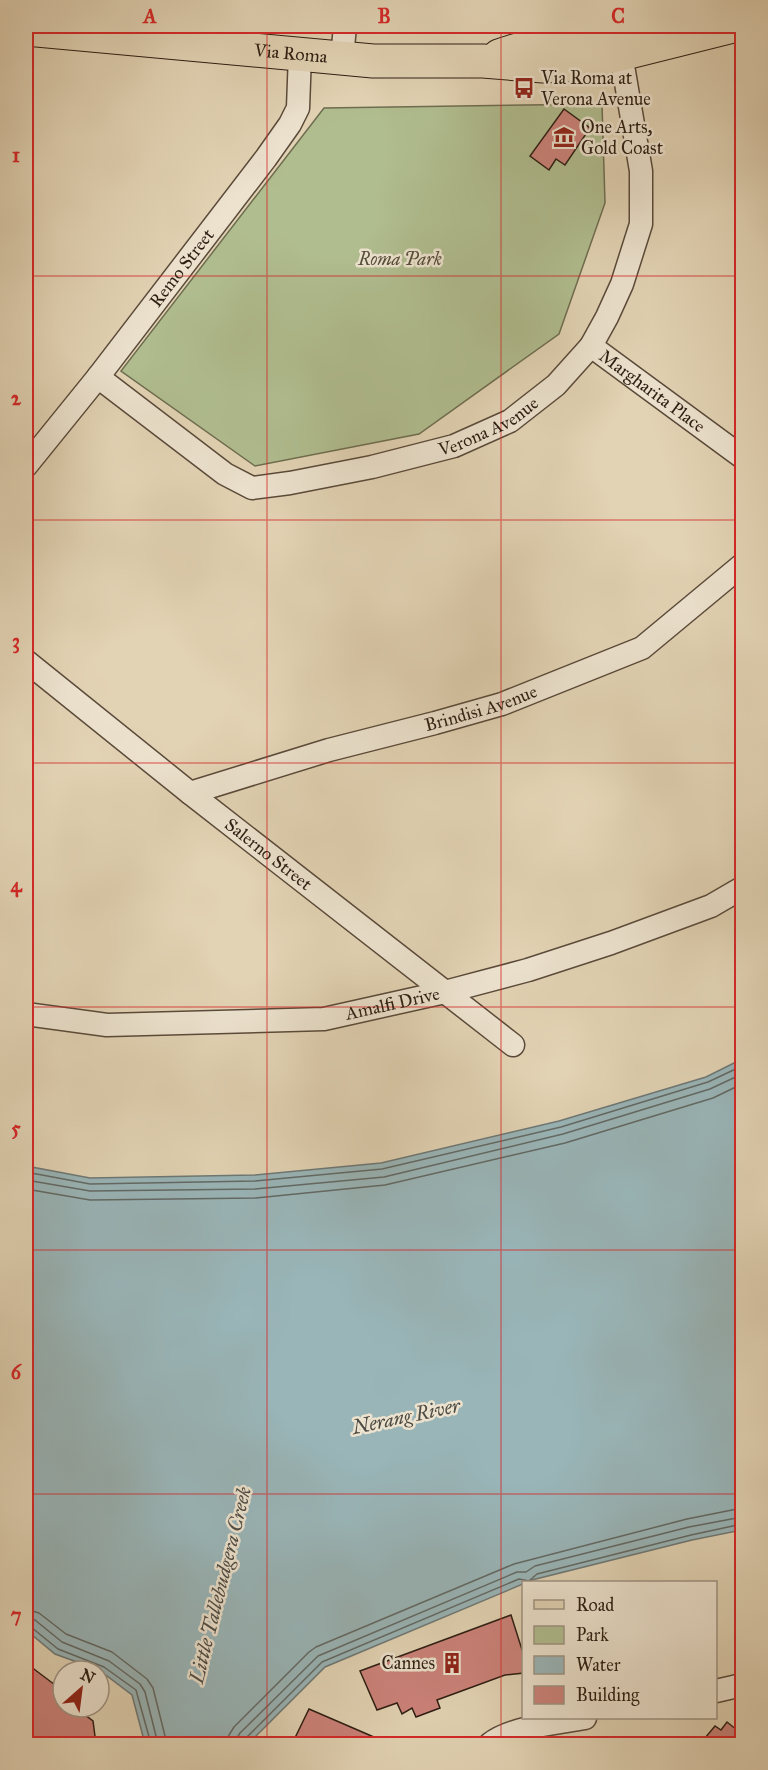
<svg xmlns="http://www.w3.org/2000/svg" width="768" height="1770" font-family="'IM FELL Great Primer',serif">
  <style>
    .green { fill: #b0bd8f; stroke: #6e6d50; stroke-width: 1.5 }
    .water { fill: #99b5b8; stroke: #6d7876; stroke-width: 1.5 }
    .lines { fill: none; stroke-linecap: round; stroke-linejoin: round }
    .shore { stroke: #626965; stroke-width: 1.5 }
    .building { fill: #cc827a; stroke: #2c1d12; stroke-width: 1.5 }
    .minor-casing { stroke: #5a4a3a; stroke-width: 25 }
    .primary-casing { stroke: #2c1d12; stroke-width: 35 }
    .minor { stroke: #ece2ce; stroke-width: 22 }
    .primary { stroke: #e2d3b4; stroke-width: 33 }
    .grid { fill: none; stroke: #d62828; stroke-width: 1.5; stroke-opacity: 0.55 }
    .labels { text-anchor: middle; stroke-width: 5; stroke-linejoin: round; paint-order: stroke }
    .street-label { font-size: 18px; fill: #2c1d12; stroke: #ece2ce }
    .poi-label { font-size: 18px; fill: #2c1d12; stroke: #ece2ce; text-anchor: start }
    .park-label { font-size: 18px; font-style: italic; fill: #544d38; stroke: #ece2ce }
    .water-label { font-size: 20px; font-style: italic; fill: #4d4b44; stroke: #ece2ce }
    .neatline { fill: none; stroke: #d62828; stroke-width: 2 }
    .grid-label { font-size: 20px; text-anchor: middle; font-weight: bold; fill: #d62828 }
  </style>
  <rect width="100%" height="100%" fill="#e2d3b4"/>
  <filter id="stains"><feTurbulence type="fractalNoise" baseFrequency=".00333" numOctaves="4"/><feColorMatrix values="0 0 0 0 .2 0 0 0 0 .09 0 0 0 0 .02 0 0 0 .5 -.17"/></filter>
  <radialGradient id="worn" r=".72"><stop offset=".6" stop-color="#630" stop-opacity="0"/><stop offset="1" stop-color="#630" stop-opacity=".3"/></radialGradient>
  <polygon class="green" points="602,104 605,203 559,334 419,434 255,466 121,371 324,108"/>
  <polygon class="water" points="742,1059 742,1530 692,1540 524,1582 523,1584 325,1667 248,1744 145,1744 132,1695 99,1670 55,1654 26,1630 26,1166 90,1178 255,1175 381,1163 559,1121 706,1077"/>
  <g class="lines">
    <g class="shore">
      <polyline points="26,1172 90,1184 255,1181 382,1169 561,1127 708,1082 742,1066"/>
      <polyline points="26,1180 90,1191 255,1189 384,1177 563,1134 710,1089 742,1074"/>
      <polyline points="26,1189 90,1200 256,1198 385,1185 565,1143 713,1098 742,1084"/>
      <polyline points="26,1609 39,1613 66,1634 112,1652 147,1679 153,1688 167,1744"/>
      <polyline points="26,1618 35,1620 62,1642 109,1661 140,1684 145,1692 158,1744"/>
      <polyline points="26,1626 31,1627 58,1649 104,1667 136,1690 151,1744"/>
      <polyline points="227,1744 229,1735 234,1727 309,1652 316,1647 514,1564 687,1519 742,1508"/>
      <polyline points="236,1744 237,1738 240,1733 318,1656 517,1572 526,1572 535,1566 689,1527 742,1517"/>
      <polyline points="244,1744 246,1738 322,1662 519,1579 529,1581 537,1574 691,1535 742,1524"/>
    </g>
  </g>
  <g class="building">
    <polygon points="564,109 590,128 565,165 556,159 549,170 530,156"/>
    <polygon points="511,1615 524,1656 524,1673 505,1675 437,1700 440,1708 416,1717 412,1708 402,1714 397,1703 377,1710 360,1671"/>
    <polygon points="26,1663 63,1691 63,1707 74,1707 93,1721 96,1744 26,1744"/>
    <polygon points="309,1709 353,1728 390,1744 292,1744"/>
    <polygon points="727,1722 742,1734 742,1744 700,1744 715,1726 721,1730"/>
  </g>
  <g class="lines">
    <defs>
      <g id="minor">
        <polyline points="342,58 345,26"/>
        <path id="s1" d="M591,346L742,457"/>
        <path id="s2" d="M98,377L225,474L252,488L290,483L372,467L454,446L510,421L556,385L591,346L607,317L622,284L641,224V171L621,54"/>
        <path id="s3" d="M26,466L98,377L266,158L290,124L298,108L300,54"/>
        <path id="s4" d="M26,661L190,793L513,1045"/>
        <path id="s5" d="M190,793L329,750L435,723L502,704L642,648L742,565"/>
        <path id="s6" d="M26,1014L107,1025L324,1019L445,992L528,970L611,943L711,906L742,888"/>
        <polyline points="716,1691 742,1685"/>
        <path d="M490,1744C511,1727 558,1723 585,1718"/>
      </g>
      <g id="primary">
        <path id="s7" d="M26,29L373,61H483L543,66L568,65L621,54L733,26"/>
        <path d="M499,56C542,40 586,39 630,30"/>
      </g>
    </defs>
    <use href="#minor" class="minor-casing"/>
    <use href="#primary" class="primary-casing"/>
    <use href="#minor" class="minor"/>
    <use href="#primary" class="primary"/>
  </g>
  <path class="grid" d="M267,26V1744M501,26V1744M26,276H742M26,520H742M26,763H742M26,1007H742M26,1250H742M26,1494H742"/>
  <defs>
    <symbol id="bus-bare" viewBox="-9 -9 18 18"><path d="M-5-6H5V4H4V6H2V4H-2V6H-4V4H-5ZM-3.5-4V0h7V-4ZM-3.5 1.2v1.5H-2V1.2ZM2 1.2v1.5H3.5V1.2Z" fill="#8f2418" stroke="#ece2ce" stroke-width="2.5" paint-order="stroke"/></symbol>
    <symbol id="museum-bare" viewBox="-9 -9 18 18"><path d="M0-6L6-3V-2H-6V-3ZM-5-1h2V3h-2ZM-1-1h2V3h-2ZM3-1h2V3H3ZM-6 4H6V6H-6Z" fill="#8f2418" stroke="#ece2ce" stroke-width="2.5" paint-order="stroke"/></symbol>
    <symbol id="building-bare" viewBox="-9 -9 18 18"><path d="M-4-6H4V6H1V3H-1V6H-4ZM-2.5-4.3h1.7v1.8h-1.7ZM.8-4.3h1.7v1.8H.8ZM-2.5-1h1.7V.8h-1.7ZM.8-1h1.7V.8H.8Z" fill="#8f2418" stroke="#ece2ce" stroke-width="2.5" paint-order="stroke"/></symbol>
  </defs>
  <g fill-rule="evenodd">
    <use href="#bus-bare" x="509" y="73" width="30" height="30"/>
    <use href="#museum-bare" x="549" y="122" width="30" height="30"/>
    <use href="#building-bare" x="437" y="1648" width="30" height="30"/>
  </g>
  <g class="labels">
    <g class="street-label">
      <text dy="6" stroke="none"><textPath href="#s7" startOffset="266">Via Roma</textPath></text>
      <text dy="6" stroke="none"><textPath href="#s3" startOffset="252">Remo Street</textPath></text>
      <text dy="6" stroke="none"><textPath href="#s1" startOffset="76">Margharita Place</textPath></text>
      <text dy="6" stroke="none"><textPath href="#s2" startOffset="436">Verona Avenue</textPath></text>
      <text dy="6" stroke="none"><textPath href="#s5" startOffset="303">Brindisi Avenue</textPath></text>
      <text dy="6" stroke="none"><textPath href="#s4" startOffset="310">Salerno Street</textPath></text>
      <text dy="6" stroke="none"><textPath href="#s6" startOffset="369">Amalfi Drive</textPath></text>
    </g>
    <g class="poi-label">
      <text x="541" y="84">Via Roma at<tspan x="541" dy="21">Verona Avenue</tspan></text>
      <text x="581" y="133">One Arts,<tspan x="581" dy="21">Gold Coast</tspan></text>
      <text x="435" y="1669" text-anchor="end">Cannes</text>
    </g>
    <g class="park-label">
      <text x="400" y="265">Roma Park</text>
    </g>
    <g class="water-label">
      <text transform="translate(406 1416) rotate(-12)" y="7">Nerang River</text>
      <text transform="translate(220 1585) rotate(-76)" y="7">Little Tallebudgera Creek</text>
    </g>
  </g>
  <rect width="768" height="1770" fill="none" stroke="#e2d3b4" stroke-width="66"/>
  <rect x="522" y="1581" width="195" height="138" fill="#ece2ce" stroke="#9f9383" stroke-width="1.5"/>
  <rect x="534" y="1600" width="30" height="9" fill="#e2d3b4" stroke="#9f9383" stroke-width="1.5"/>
  <text x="576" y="1611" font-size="18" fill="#2c1d12">Road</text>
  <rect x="534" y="1626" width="30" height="18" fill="#b0bd8f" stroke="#9f9383" stroke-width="1.5"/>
  <text x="576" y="1641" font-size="18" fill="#2c1d12">Park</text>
  <rect x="534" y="1656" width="30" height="18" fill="#99b5b8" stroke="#9f9383" stroke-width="1.5"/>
  <text x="576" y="1671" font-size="18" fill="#2c1d12">Water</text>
  <rect x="534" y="1686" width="30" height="18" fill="#cc827a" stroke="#9f9383" stroke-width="1.5"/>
  <text x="576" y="1701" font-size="18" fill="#2c1d12">Building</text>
  <g transform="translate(81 1689) rotate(28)"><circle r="28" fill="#ece2ce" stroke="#9f9383" stroke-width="1.5"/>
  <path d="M0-4.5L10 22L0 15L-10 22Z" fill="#8f2418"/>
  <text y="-9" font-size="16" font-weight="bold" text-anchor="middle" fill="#2c1d12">N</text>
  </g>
  <rect x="33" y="33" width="702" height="1704" class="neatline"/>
  <g class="grid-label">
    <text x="150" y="23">A</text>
    <text x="384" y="23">B</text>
    <text x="618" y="23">C</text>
    <text x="16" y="162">1</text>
    <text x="16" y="405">2</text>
    <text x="16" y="648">3</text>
    <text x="16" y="892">4</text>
    <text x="16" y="1135">5</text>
    <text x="16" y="1379">6</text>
    <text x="16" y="1622">7</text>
  </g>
  <rect width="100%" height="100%" filter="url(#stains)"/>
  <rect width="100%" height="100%" fill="url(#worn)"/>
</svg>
